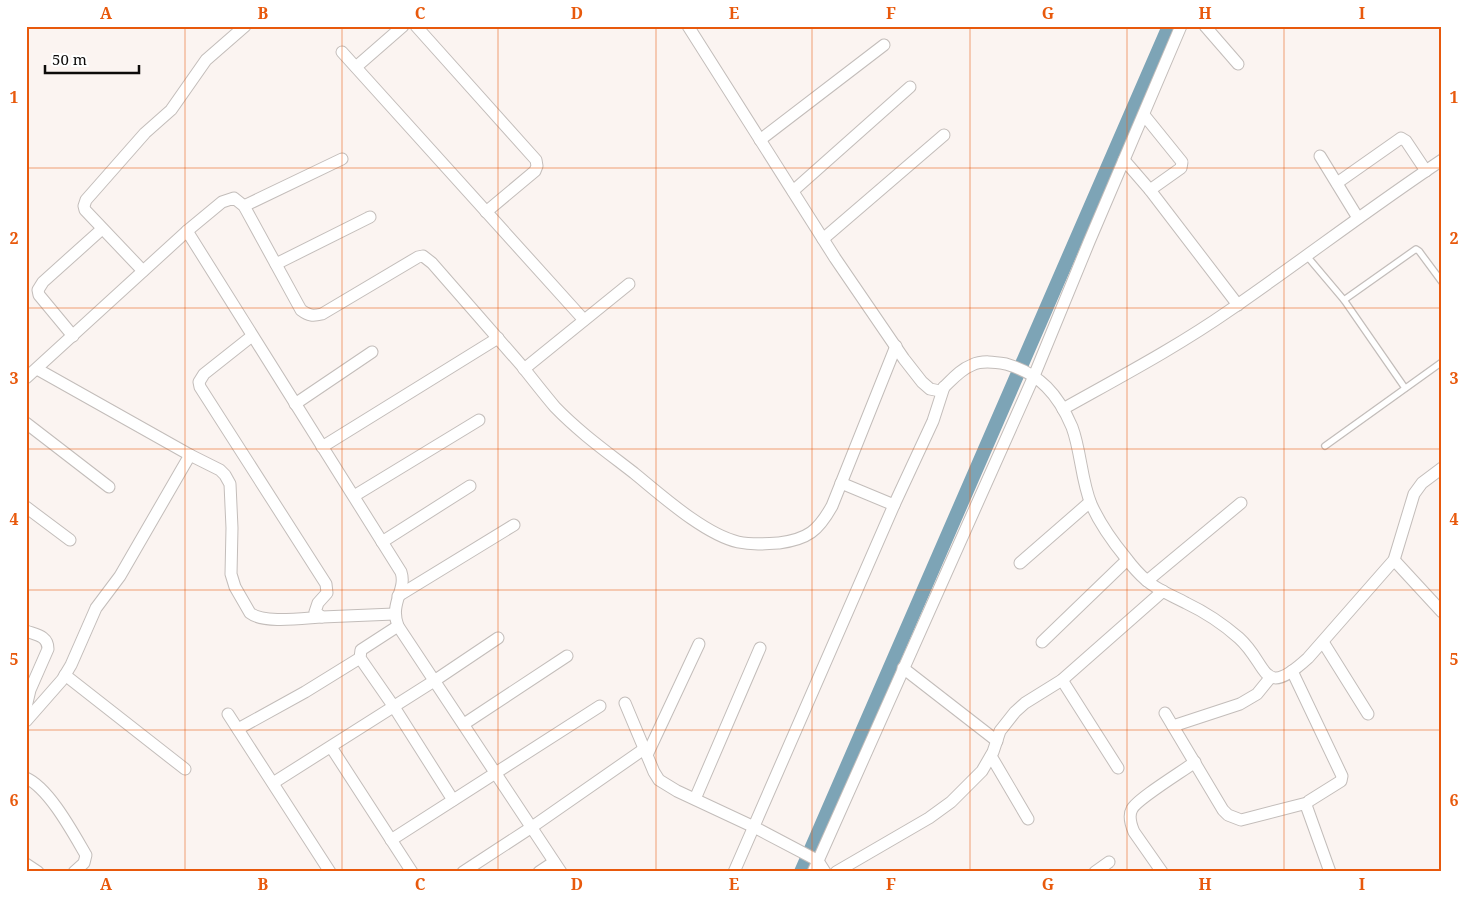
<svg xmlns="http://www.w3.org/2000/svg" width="1468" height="898" font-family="'Noto Serif',serif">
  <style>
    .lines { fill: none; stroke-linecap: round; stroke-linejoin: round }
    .canal { stroke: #7da4b6; stroke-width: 14 }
    .service-casing { stroke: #c3bdba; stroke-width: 8 }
    .minor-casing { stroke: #c3bdba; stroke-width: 13 }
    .service { stroke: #fff; stroke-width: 5.5 }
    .minor { stroke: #fff; stroke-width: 11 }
    .grid { fill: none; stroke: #e8590c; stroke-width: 1; stroke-opacity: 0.55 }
    .neatline { fill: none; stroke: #e8590c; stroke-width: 2 }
    .grid-label { font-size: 16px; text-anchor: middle; font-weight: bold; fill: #e8590c }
  </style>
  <rect width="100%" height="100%" fill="#fbf4f1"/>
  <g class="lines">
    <polyline class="canal" points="801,872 1169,26"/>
    <defs>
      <g id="service">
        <polyline points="1306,255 1344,300 1405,388"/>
        <polyline points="1344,300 1416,249 1419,251 1442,282"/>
        <polyline points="1325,446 1442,362"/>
      </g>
      <g id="minor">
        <polyline points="416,26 536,160 537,166 535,171 486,212"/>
        <path d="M688,26L835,258L904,359L922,382L930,389L940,391C951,381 959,370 972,365C982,360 995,362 1006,364C1040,374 1058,394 1072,427C1081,451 1081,479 1091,504C1100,524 1112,541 1126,558C1132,566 1139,574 1146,580C1157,590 1173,596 1186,603C1205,612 1223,624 1239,638C1269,665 1261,701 1308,658L1394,560L1414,494L1422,483L1442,468"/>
        <polyline points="1205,26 1238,64"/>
        <polyline points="342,52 584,320"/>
        <polyline points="356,67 403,26"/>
        <polyline points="1144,115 1182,162 1181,168 1150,190"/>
        <polyline points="760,140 884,45"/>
        <polyline points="1320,156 1358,218"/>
        <polyline points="1124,160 1150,190 1238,305"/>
        <polyline points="1337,183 1401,138 1406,141 1426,171"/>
        <polyline points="793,191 910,87"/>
        <polyline points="244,206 342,159"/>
        <path d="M187,231L401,572C407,590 389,603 398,626L561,872"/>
        <polyline points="823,239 944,135"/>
        <polyline points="276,264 370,217"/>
        <polyline points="143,271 85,210 84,206 86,200 145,133 171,110 206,60 245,26"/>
        <polyline points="73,336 39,295 38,290 43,282 102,229"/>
        <polyline points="252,336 204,374 199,382 200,387 326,584 327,593 318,603 315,612 322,617 394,614"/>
        <path d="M37,369L190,455L220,470L225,475L230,484L232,528L231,574L235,587L250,613C264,624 304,618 322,617"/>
        <polyline points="524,369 629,284"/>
        <path d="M26,378L187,231L222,202L234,198L244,206L301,310C309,316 313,316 322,314L418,257L423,256L432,263C462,297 492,332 522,366C533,380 544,394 555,407C579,432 607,452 634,473C661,495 704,534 738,542C752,545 765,544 779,543C808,539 818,531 832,506L896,346"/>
        <polyline points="295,404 372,352"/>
        <path d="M1063,409C1120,377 1177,347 1230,310C1301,261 1370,208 1442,160"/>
        <polyline points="26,423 109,487"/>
        <polyline points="322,447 498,338"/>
        <polyline points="841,483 894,505"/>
        <polyline points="354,496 479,420"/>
        <polyline points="26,507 70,540"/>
        <polyline points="382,542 470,486"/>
        <polyline points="1394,560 1442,612"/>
        <polyline points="1020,563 1090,502"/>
        <polyline points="1147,581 1241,503"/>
        <polyline points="398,596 514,525"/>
        <polyline points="398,626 361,650 360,658 394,707 453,800"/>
        <path d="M26,631C37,635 48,636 48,649L30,690L26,707"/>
        <polyline points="1042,642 1127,560"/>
        <polyline points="1323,642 1368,714"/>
        <polyline points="903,668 997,741"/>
        <polyline points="1292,671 1342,776 1341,781 1309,801 1306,805 1330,872"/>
        <polyline points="65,675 185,769"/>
        <polyline points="1062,680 1118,768"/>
        <polyline points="625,703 654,772 659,780 677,791 754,827 813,858 818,861 825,872"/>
        <polyline points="1165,713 1223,810 1228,815 1241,820 1307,803"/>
        <polyline points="228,714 330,872"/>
        <polyline points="26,721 62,680 71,665 96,608 120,576 190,455"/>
        <polyline points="464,724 567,656"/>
        <polyline points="1173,726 1240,704 1257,694 1270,678"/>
        <polyline points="238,729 305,692 360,658"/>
        <polyline points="331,747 412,872"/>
        <polyline points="647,755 699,644"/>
        <polyline points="991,756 1028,819"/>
        <path d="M26,778C49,788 73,833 86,855L84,863L74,872"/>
        <polyline points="273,783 434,681 498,638"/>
        <polyline points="695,799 760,648"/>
        <polyline points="391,840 600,706"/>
        <polyline points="26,864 38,872"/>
        <polyline points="463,872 532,827 644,749"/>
        <polyline points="539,872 554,862"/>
        <polyline points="734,872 894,505 933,421 944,387"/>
        <polyline points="813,872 1034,376 1089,242 1181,26"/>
        <polyline points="836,872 929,818 951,802 982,771 993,752 1000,731 1015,712 1025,703 1062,680 1163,591"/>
        <polyline points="1095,872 1109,862"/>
        <path d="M1162,872L1134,832C1131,825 1128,816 1132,809C1137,799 1183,771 1195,762"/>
      </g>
    </defs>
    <use href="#service" class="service-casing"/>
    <use href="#minor" class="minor-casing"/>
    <use href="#service" class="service"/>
    <use href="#minor" class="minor"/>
  </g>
  <path class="grid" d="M185,26V872M342,26V872M498,26V872M656,26V872M812,26V872M970,26V872M1127,26V872M1284,26V872M26,168H1442M26,308H1442M26,449H1442M26,590H1442M26,730H1442"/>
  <rect width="1468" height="898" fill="none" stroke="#ffffff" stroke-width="55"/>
  <path d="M45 65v8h94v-8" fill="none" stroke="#0d0b0a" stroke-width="2.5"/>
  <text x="52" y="65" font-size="15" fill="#0d0b0a" stroke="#ffffff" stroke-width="4" paint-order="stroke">50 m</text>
  <rect x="28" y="28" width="1412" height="842" class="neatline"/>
  <g class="grid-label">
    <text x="106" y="19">A</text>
    <text x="263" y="19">B</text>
    <text x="420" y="19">C</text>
    <text x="577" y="19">D</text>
    <text x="734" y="19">E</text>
    <text x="891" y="19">F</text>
    <text x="1048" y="19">G</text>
    <text x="1205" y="19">H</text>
    <text x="1362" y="19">I</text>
    <text x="14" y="103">1</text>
    <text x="1454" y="103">1</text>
    <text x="14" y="244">2</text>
    <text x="1454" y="244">2</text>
    <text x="14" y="384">3</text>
    <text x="1454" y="384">3</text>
    <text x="14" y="525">4</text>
    <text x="1454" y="525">4</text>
    <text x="14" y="665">5</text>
    <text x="1454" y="665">5</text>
    <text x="14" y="806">6</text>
    <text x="1454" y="806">6</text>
    <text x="106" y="890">A</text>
    <text x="263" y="890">B</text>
    <text x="420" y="890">C</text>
    <text x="577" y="890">D</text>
    <text x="734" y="890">E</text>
    <text x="891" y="890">F</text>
    <text x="1048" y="890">G</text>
    <text x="1205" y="890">H</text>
    <text x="1362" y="890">I</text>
  </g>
</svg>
